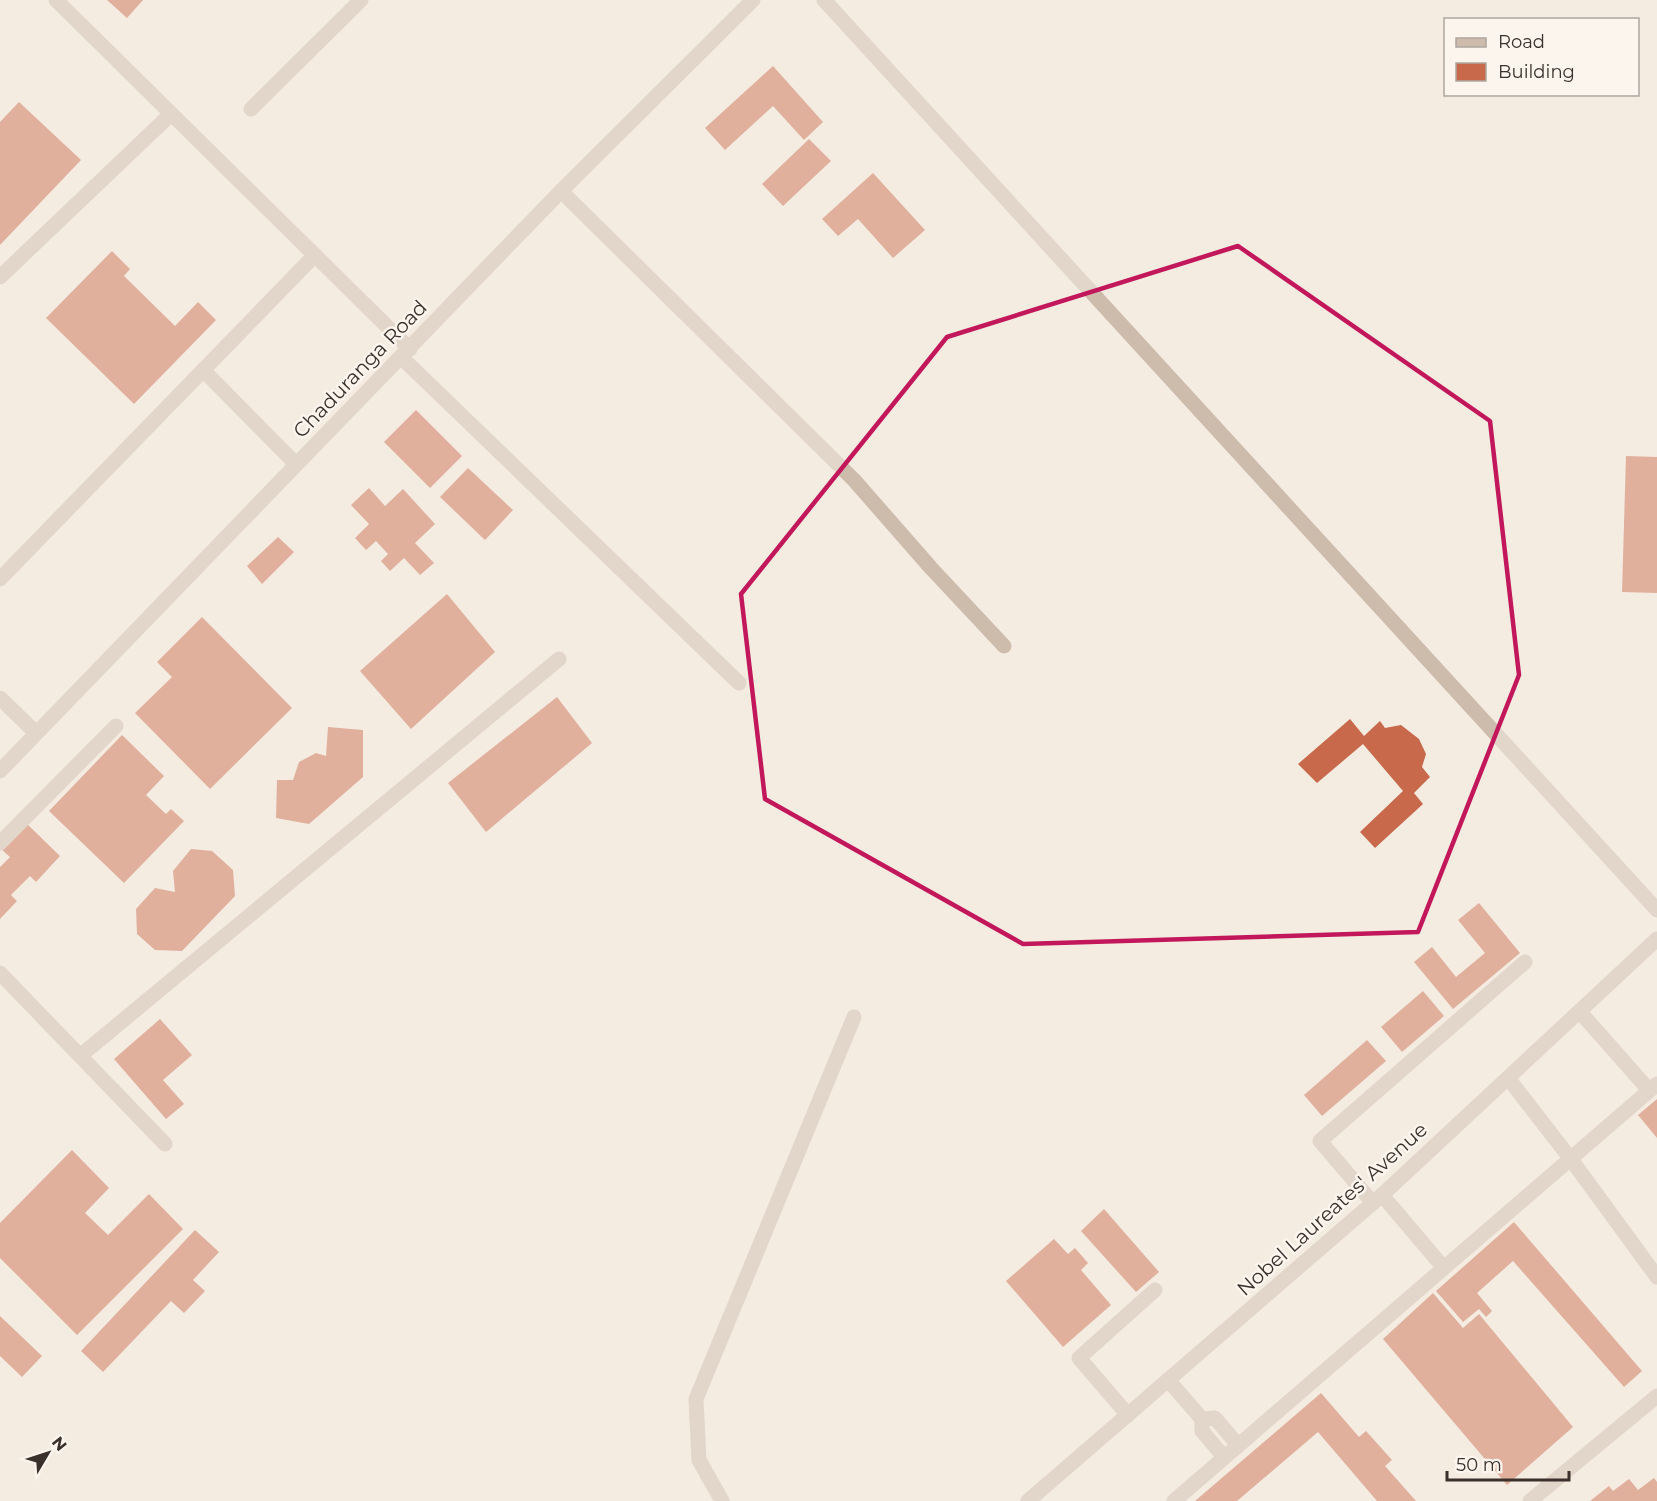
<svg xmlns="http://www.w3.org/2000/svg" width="1657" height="1501" font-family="Montserrat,sans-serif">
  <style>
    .building { fill: #c8694b }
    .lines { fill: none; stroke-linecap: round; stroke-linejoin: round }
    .minor { stroke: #cdbbac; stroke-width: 15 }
    .marked { fill: none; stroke: #c2185b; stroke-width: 4.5; stroke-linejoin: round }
    .labels { text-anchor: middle; stroke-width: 5; stroke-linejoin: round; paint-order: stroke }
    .street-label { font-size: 20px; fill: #3b302b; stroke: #fbf5ee }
  </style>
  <rect width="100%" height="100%" fill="#f4ebe1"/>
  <g class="building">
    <polygon points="107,0 143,0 127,18"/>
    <polygon points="773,66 823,122 804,140 773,106 725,150 705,128"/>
    <polygon points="19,102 81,160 0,245 0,122"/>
    <polygon points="809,139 831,161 783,206 762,184"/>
    <polygon points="873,173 925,230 893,258 858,219 838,236 822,219"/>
    <polygon points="112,251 130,269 124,276 175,326 198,302 216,320 134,404 46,318"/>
    <polygon points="416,410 462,456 430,488 384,442"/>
    <polygon points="1626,456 1657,457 1657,593 1622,592"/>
    <polygon points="468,468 513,510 485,540 440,497"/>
    <polygon points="369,488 385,506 403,489 435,524 415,543 434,563 420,575 404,558 390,571 381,561 388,554 376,541 366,550 355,538 369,524 351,505"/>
    <polygon points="278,537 294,552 262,584 247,566"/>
    <polygon points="447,594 495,652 411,729 360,671"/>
    <polygon points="202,617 292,708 210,789 135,713 172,677 157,662"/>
    <polygon points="557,697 592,743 486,832 448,783"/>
    <polygon points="1350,719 1364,736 1380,721 1385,728 1401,725 1419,739 1426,754 1422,767 1430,777 1414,793 1423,804 1375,848 1360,832 1403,791 1363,744 1317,783 1298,764"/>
    <polygon points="328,727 363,730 363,777 309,824 276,818 277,780 293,780 299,762 316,753 326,756"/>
    <polygon points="122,735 164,776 146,795 166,814 171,809 184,821 124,883 49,811"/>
    <polygon points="25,822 60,856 36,882 30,876 11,895 17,901 0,919 0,867 10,857 0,848"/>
    <polygon points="191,849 212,851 233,870 235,896 182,951 155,950 137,934 136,909 155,888 175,892 173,871"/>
    <polygon points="1479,903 1520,953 1453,1009 1414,962 1432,947 1456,977 1485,953 1458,920"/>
    <polygon points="1423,991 1444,1016 1402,1052 1381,1027"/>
    <polygon points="160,1019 192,1055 163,1080 184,1104 166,1119 114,1059"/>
    <polygon points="1367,1040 1386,1061 1322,1116 1304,1095"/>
    <polygon points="1657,1099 1657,1138 1638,1115"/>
    <polygon points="72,1150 109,1188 85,1213 108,1235 149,1194 183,1229 77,1335 0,1258 0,1223"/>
    <polygon points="1104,1209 1159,1272 1136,1292 1081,1231"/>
    <polygon points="1514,1222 1642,1371 1624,1387 1513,1261 1477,1293 1492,1311 1486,1317 1479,1309 1463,1322 1436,1291"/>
    <polygon points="195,1230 219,1252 193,1280 205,1291 184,1313 171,1301 103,1372 81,1351"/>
    <polygon points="1054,1239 1068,1254 1075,1248 1088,1263 1081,1270 1111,1305 1063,1347 1006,1281"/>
    <polygon points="1433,1293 1463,1328 1479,1314 1573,1427 1507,1485 1383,1339"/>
    <polygon points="0,1316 42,1356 22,1377 0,1356"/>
    <polygon points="1321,1393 1359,1437 1366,1431 1392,1460 1385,1466 1416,1501 1377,1501 1318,1432 1237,1501 1195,1501"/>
    <polygon points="1654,1478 1657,1482 1657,1501 1590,1501 1609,1486 1613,1491 1629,1479 1638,1490"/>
  </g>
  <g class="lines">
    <g class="minor">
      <polyline points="56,0 410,349"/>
      <polyline points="824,0 1657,910"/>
      <polyline points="251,109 361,0"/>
      <polyline points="561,191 854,480 931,568 1004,646"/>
      <polyline points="0,277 171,114"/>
      <polyline points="402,358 739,683"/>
      <polyline points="203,370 296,464"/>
      <polyline points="0,579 315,255"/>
      <polyline points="0,698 36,733"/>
      <polyline points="0,771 561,191 753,0"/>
      <polyline points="0,843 116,726"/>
      <polyline points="0,973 165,1144"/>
      <polyline points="1580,1012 1649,1090"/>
      <polyline points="80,1056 559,659"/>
      <polyline points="1508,1078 1570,1158 1657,1277"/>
      <polyline points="1382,1195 1443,1267"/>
      <polyline points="1373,1203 1320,1141 1525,962"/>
      <polyline points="1168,1380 1202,1419 1215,1418 1238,1445"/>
      <polyline points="1128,1415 1079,1358 1155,1290"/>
      <polyline points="1202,1419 1202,1431 1224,1457"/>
      <polyline points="722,1501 699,1460 696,1399 854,1017"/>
      <polyline points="1028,1501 1382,1195 1657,939"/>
      <polyline points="1174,1501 1657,1084"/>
      <polyline points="1530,1501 1657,1396"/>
    </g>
  </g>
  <path d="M0 0H1657V1501H0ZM1238,246L1490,421L1519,675L1418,932L1023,944L765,799L741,594L947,337Z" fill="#f4ebe1" fill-opacity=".55" fill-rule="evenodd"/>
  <path class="marked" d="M1238,246L1490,421L1519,675L1418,932L1023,944L765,799L741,594L947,337Z"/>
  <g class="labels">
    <g class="street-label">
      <text transform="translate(360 369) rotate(-46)" y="7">Chaduranga Road</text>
      <text transform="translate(1332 1209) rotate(-42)" y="7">Nobel Laureates' Avenue</text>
    </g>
  </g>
  <rect x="1444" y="18" width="195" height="78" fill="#fbf5ee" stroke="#aea6a0" stroke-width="1.5"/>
  <rect x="1456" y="38" width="30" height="9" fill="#cdbbac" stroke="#aea6a0" stroke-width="1.5"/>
  <text x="1498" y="48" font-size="18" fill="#3b302b">Road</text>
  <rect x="1456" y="63" width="30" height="18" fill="#c8694b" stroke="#aea6a0" stroke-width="1.5"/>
  <text x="1498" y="78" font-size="18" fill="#3b302b">Building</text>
  <g transform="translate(48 1453) rotate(51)" stroke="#fbf5ee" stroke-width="4.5" paint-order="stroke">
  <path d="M0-4.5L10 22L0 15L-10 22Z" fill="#3b302b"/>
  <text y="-9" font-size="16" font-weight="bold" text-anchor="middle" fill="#3b302b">N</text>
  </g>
  <path d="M1447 1471v9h122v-9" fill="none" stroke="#3b302b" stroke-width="3"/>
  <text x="1456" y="1471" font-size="18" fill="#3b302b" stroke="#fbf5ee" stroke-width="4.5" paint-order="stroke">50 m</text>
</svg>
